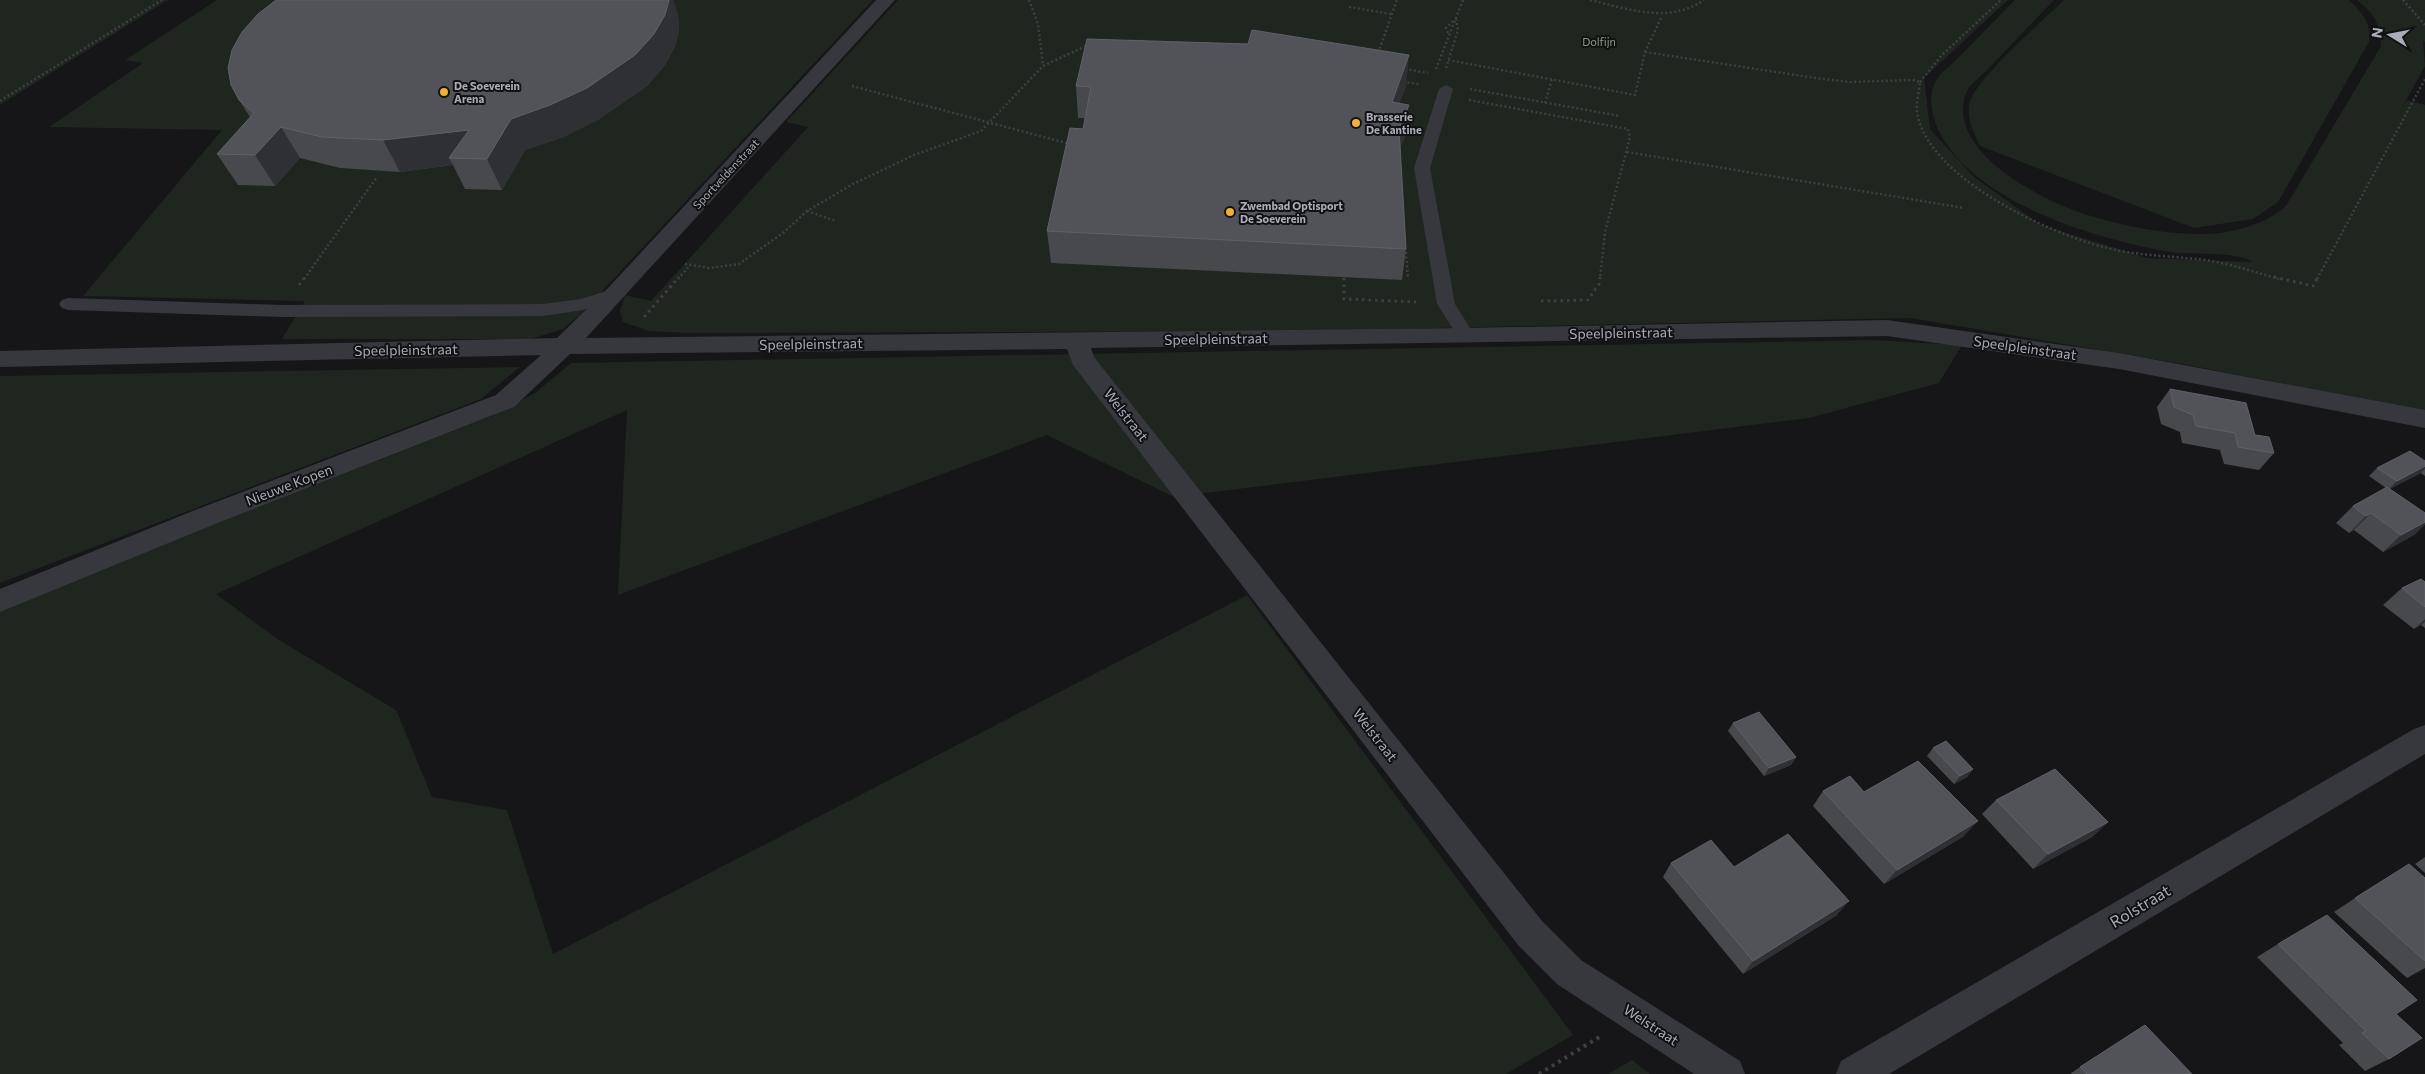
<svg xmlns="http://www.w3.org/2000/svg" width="2425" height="1074" font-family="Commissioner,sans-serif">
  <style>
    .green { fill: #1e261f }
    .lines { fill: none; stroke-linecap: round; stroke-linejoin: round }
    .path-far2 { stroke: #3d3f44; stroke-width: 2.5; stroke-dasharray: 2 2.5; stroke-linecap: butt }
    .path-far1 { stroke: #3d3f44; stroke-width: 3; stroke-dasharray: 2.5 4; stroke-linecap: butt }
    .path { stroke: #3d3f44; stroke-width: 4; stroke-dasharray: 3 4.5; stroke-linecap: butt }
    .service { fill: #37383d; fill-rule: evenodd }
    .minor { fill: #37383d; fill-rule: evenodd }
    .wall { fill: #47494d }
    .shaded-wall { fill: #2f3033 }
    .building { fill: #525359; stroke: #5f6168 }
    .poi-dot { fill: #f2b134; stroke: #111113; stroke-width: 2 }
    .labels { text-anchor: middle; stroke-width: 4; stroke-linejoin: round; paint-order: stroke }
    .far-park-label { font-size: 11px; fill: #7fa381; stroke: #111113 }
    .far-poi-label { font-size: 11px; font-weight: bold; fill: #a8adb8; stroke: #111113; text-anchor: start }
    .far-street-label { font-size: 11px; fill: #a8adb8; stroke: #111113 }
    .street-label { font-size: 14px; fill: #a8adb8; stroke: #111113 }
    .near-street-label { font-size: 16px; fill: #a8adb8; stroke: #111113 }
  </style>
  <rect width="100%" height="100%" fill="#161618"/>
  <g class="green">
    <polygon points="0,0 168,0 0,105"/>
    <polygon points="217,0 873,0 580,315 563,329 531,339 282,339 305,301 83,296 222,130 49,127 143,63 125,60"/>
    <path d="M898,0H2008L1924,78L1930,129L1974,177L2041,225L2147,258L2253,262C2234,250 2190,256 2165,251C2092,238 1963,199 1935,122C1931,109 1929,95 1935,82C1939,74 1950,66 1956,60C1976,40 1995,20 2015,0H2054C2031,24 2009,47 1986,71C1980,77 1969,85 1966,93C1944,152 2046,203 2091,216C2124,226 2159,233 2195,234C2226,235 2262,227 2286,206L2381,46C2379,21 2376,16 2357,0H2425V42L2423,41L2425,66L2402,108L2407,100L2425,105V411L2188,365L1910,318L1294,331L690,333L649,331L623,322L620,311L625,295L651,301L808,127L786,122Z"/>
    <path d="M2064,0H2349C2362,12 2372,24 2369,42L2278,202L2253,219L2194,228L1980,146C1974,133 1967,120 1969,105C1971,83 2045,19 2064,0Z"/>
    <polygon points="1873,340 1962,345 1939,383 1809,418 1174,497 1047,435 618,595 627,410 216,594 279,640 396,710 432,797 507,810 553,954 1247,595 1573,1035 1506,1074 0,1074 0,607 492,416 535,393 571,363"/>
    <polygon points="520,367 481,399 0,583 0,376"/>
    <polygon points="1632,1060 1650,1074 1608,1074"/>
  </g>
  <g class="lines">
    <g class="path-far2">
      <polyline points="1029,0 1038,24 1043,66"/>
      <path d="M1590,0C1628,9 1669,24 1704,0"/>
      <polyline points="2403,0 2425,25"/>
      <polyline points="1349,7 1391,14"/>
      <polyline points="1448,33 1446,28 1453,21"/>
      <polyline points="1129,41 1147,41"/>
      <path d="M1645,52L1822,79L1850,82L1913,80L1920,82C1919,91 1916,103 1917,112C1927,178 2050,234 2107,248C2139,256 2173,256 2205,260C2231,264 2254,272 2279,279"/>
      <polyline points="1378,53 1397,0"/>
      <polyline points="1448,60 1635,95 1645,52 1662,16"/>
      <polyline points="1446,68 1458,30 1456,19"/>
      <polyline points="1405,69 1428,73"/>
      <polyline points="1436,69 1463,0"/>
      <polyline points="1403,82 1419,84"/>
      <polyline points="1920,82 1942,55 2001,0"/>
      <polyline points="852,86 1070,144"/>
      <polyline points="1470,89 1620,116"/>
      <polyline points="1469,100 1628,129 1630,137 1605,232 1600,279"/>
      <polyline points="0,101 162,0"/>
      <polyline points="1545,103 1552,79"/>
      <polyline points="1627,152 1964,208"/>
      <polyline points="807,211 836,221"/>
      <polyline points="1406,252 1408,279"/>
      <polyline points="685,264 709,268 739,264 783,233 807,211 853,184 914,155 981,131 1043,66 1088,45"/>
      <polyline points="304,279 377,177"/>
      <polyline points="678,279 690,265"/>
      <polyline points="2317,279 2425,79"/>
    </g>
    <g class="path-far1">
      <polyline points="2274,277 2313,286 2318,277"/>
      <polyline points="1344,278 1344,299 1416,302"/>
      <polyline points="299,285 305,277"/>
      <polyline points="1541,301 1588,300 1599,284 1600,277"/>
      <polyline points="644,317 679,277"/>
    </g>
    <polyline class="path" points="1539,1074 1601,1036"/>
    <g class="service">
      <polygon points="1446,85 1453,89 1430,168 1455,304 1475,336 1472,340 1460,340 1437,304 1414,168 1439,89"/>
      <polygon points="616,288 622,289 624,293 622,297 583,310 543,316 281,317 68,310 62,308 59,304 62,300 68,298 281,305 543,304 581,299"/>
    </g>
    <g class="minor">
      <polygon points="876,0 895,0 586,338 1466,328 1887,320 2119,353 2425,410 2425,428 2119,369 1887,336 1091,348 1094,357 1542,921 1581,960 1740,1061 1745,1074 1694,1074 1557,984 1518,945 1073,365 1067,349 570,354 514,407 215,524 0,612 0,589 195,510 496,395 541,355 0,367 0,351 557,338 608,288"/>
      <polygon points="2425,725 2425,754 1889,1074 1836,1074 1841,1061 2414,729"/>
    </g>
  </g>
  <g class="wall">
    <polygon points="276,0 673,0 678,16 679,30 675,46 665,65 647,86 599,119 563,137 525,150 502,190 465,189 453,165 400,172 340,168 300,158 275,186 238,185 217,154 250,117 239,100"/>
    <polygon points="1076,86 1406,86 1399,104 1405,137 1400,148 1406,249 1402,280 1051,263 1047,231 1083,129 1085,118 1078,118"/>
    <polygon points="2170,389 2255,435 2274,453 2259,470 2224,464 2220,450 2182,443 2180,432 2161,424 2157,407"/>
    <polygon points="2425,461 2425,476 2421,473 2389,489 2425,513 2425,524 2414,535 2383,552 2354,530 2349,533 2336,523 2353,506 2386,488 2369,476 2377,468"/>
    <polygon points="2425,582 2425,628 2421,625 2414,629 2383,605 2402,588"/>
    <polygon points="1733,723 1796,757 1791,765 1764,776 1728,731"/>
    <polygon points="1933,748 1973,769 1967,777 1954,784 1927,756"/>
    <polygon points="1823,791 1864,792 1964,836 1884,884 1813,806"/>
    <polygon points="1996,800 2108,822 2092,837 2033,869 1982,814"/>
    <polygon points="2425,857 2425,873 2415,864"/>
    <polygon points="1671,863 1734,867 1837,915 1743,974 1663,877"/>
    <polygon points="2425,878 2425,968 2407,978 2334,912 2355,898"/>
    <polygon points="2278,944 2396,1014 2389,1059 2365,1071 2339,1045 2343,1043 2257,957"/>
    <polygon points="2080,1067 2192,1074 2070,1074"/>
  </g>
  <g class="shaded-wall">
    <polygon points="669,0 673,0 678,16 679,30 675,46 665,65 647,86 599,119 563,137 525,150 502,190 487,159 511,119"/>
    <polygon points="1409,55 1406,86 1388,134 1392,102"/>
    <polygon points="1409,105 1405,137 1395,160 1399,128"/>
    <polygon points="281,127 300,158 275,186 255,155"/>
    <polygon points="469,130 449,158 453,165 400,172 383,140"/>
    <polygon points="2425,466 2425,469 2421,473 2388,490 2397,481"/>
    <polygon points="2371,513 2354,530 2349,533 2366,516"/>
    <polygon points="2425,522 2425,524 2414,535 2383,552 2401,535"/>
    <polygon points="2425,619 2425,622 2421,625 2414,629"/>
    <polygon points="1796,757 1791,765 1764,776 1769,768"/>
    <polygon points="1973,769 1967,777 1954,784 1960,776"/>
    <polygon points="1978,821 1964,836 1884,884 1897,870"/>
    <polygon points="2108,822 2092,837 2033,869 2048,854"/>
    <polygon points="1849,901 1837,915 1743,974 1753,961"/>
  </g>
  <g class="building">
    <polygon points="276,0 669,0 665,15 654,34 635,55 587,88 550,105 511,119 487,159 449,158 469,130 383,140 322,137 281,127 255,155 217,154 254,113 239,100 231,85 228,68 232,50 242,32 258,14"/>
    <polygon points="1252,30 1409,55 1392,102 1409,105 1399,128 1406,249 1047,231 1070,128 1083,129 1091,87 1076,86 1087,39 1248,44"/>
    <polygon points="2170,389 2246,403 2255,435 2269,437 2274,453 2238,447 2235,433 2196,426 2193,415 2174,407"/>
    <polygon points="2410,451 2425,461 2425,466 2397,481 2377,468"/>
    <polygon points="2387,487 2425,513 2425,522 2401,535 2371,513 2366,516 2353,506"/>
    <polygon points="2421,579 2425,582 2425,607 2402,588"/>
    <polygon points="1759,712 1796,757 1769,768 1733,723"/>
    <polygon points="1946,741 1973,769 1960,776 1933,748"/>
    <polygon points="1918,761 1978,821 1897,870 1823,791 1850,776 1864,792"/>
    <polygon points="2055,769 2108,822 2048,854 1996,800"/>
    <polygon points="1788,834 1849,901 1753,961 1671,863 1711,840 1734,867"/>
    <polygon points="2409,864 2425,878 2425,961 2355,898"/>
    <polygon points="2327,915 2417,1000 2396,1014 2422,1038 2389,1059 2362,1033 2366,1031 2278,944"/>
    <polygon points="2145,1025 2192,1074 2087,1074 2080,1067"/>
  </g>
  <g class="poi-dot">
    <circle cx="444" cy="92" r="5"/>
    <circle cx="1356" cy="123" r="5"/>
    <circle cx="1230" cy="212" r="5"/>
  </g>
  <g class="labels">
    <g class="far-park-label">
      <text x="1599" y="46">Dolfijn</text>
    </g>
    <g class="far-poi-label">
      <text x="454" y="90">De Soeverein<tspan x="454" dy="13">Arena</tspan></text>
      <text x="1366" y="121">Brasserie<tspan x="1366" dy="13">De Kantine</tspan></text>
      <text x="1240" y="210">Zwembad Optisport<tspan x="1240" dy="13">De Soeverein</tspan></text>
    </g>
    <g class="far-street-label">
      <text transform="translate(726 174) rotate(-47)" y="4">Sportveldenstraat</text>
    </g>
    <g class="street-label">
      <text transform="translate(1621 333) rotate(-1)" y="5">Speelpleinstraat</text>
      <text transform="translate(1216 339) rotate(-1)" y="5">Speelpleinstraat</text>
      <text transform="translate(811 344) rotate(-1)" y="5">Speelpleinstraat</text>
      <text transform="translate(2025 348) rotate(8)" y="5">Speelpleinstraat</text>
      <text transform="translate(406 350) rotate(-1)" y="5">Speelpleinstraat</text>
      <text transform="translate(1126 415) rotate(52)" y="5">Welstraat</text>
      <text transform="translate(289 485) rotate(-21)" y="5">Nieuwe Kopen</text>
      <text transform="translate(1375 735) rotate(52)" y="5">Welstraat</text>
      <text transform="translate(1651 1025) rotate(33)" y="5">Welstraat</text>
    </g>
    <g class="near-street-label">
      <text transform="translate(2140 906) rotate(-31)" y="6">Rolstraat</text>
    </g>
  </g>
  <g transform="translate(2390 35) rotate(280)" stroke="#111113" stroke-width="4" paint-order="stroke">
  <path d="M0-4L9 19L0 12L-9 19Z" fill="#a8adb8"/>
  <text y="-8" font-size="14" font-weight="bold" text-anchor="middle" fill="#a8adb8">N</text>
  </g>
</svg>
